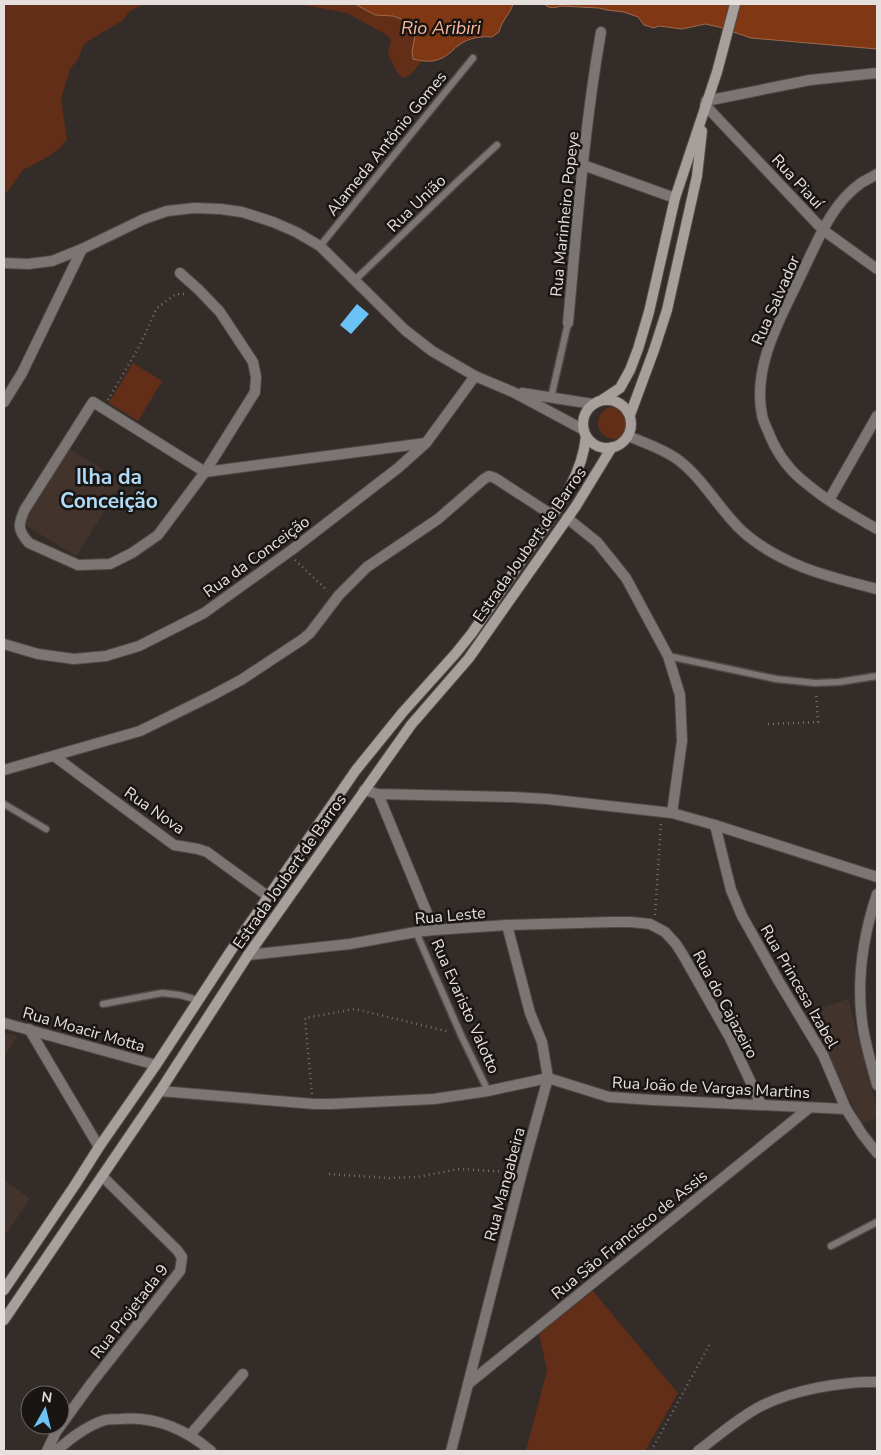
<svg xmlns="http://www.w3.org/2000/svg" width="881" height="1455" font-family="'Nunito Sans',sans-serif">
  <style>
    .built { fill: #42332d }
    .green { fill: #622e17 }
    .water { fill: #803714; stroke: #9e6950 }
    .building { fill: #6bc2f5 }
    .lines { fill: none; stroke-linecap: round; stroke-linejoin: round }
    .service-casing { stroke: #504945; stroke-width: 9 }
    .minor-casing { stroke: #504945; stroke-width: 12 }
    .tertiary-casing { stroke: #504945; stroke-width: 12 }
    .secondary-casing { stroke: #504945; stroke-width: 12 }
    .path { stroke: #78716e; stroke-width: 2.5; stroke-dasharray: 1 4; stroke-linecap: butt }
    .service { stroke: #7b7674; stroke-width: 6 }
    .minor { stroke: #7b7674; stroke-width: 10 }
    .tertiary { stroke: #7b7674; stroke-width: 10 }
    .secondary { stroke: #a79f9c; stroke-width: 10 }
    .labels { text-anchor: middle; stroke-width: 5; stroke-linejoin: round; paint-order: stroke }
    .street-label { font-size: 16px; fill: #e5dfdd; stroke: #191513 }
    .water-label { font-size: 18px; font-style: italic; fill: #fbb99f; stroke: #191513 }
    .district-label { font-size: 21px; font-weight: bold; fill: #afdbf7; stroke: #191513 }
  </style>
  <rect width="100%" height="100%" fill="#342c28"/>
  <g class="built">
    <polygon points="68,448 123,482 76,556 22,523"/>
    <polygon points="848,999 877,1108 877,1118 862,1124 805,1013"/>
    <polygon points="4,1033 18,1036 4,1057"/>
    <polygon points="4,1180 30,1199 4,1237"/>
  </g>
  <g class="green">
    <polygon points="4,4 144,4 130,11 122,21 111,27 84,44 78,59 70,69 61,99 67,139 59,149 44,159 23,170 4,196"/>
    <polygon points="297,4 355,4 375,15 393,16 417,25 413,59 422,61 410,75 405,78 399,75 388,55 391,39 387,35 347,13"/>
    <polygon points="133,363 162,381 138,421 109,403"/>
    <circle cx="614" cy="423" r="16"/>
    <polygon points="593,1291 678,1393 645,1451 526,1451 547,1370 539,1334"/>
  </g>
  <g class="water">
    <path d="M355,4H513C510,15 502,19 499,32L492,37C481,36 468,38 459,45C454,48 451,53 447,55C436,63 425,62 413,59L412,52L417,25L393,16L375,15Z"/>
    <path d="M544,4H877V49L751,38L719,27L705,24L682,29L659,26L654,28L644,25L638,17L624,12L607,10L599,8L561,6C555,8 549,9 544,4Z"/>
  </g>
  <polygon class="building" points="357,304 369,314 351,334 340,325"/>
  <g class="lines">
    <defs>
      <g id="service">
        <polyline points="320,246 473,58"/>
        <polyline points="354,281 458,181 497,145"/>
        <polyline points="551,398 568,323"/>
        <polyline points="668,656 776,679 815,683 839,682 877,676"/>
        <polyline points="4,804 46,829"/>
        <polyline points="416,932 461,1035 488,1091"/>
        <polyline points="103,1004 162,993 180,995 198,1000"/>
        <polyline points="831,1246 877,1222"/>
      </g>
      <g id="minor">
        <polyline points="706,101 810,80 877,73"/>
        <polyline points="705,105 823,230 877,269"/>
        <polyline points="583,165 675,198"/>
        <path d="M877,174C872,177 866,180 861,183C830,205 817,243 801,275C781,317 752,366 762,415C763,422 768,430 770,436C778,455 791,472 807,484C828,502 853,515 877,529"/>
        <path d="M180,273L199,290L220,312L253,362L256,377L255,392L205,472L158,535L132,553L110,564L78,565L29,543C17,530 18,524 25,509L93,402L205,472L426,443"/>
        <path d="M568,323C577,226 584,128 601,32"/>
        <polyline points="4,402 22,373 82,249"/>
        <polyline points="829,500 877,416"/>
        <polyline points="567,518 597,542 626,578 668,656 680,695 682,741 672,813"/>
        <polyline points="4,644 38,654 74,659 106,656 139,646 204,613 293,549 398,468 426,443 475,376"/>
        <polyline points="54,756 174,845 198,849 207,852 269,897"/>
        <polyline points="4,770 140,731 211,696 241,680 303,639 310,633 339,595 367,567 438,519 484,479 489,476 495,478 552,515"/>
        <polyline points="364,790 378,794 512,797 547,799 672,813 715,825 877,877"/>
        <polyline points="378,794 434,930"/>
        <polyline points="715,825 731,890 742,916 778,980 823,1055 846,1109 862,1134 877,1153"/>
        <path d="M877,894C863,936 856,984 863,1028C866,1047 872,1066 877,1085"/>
        <polyline points="248,955 350,944 416,932 434,930 507,925 612,922 631,922 650,924 665,932 676,944 683,955 730,1038 761,1104"/>
        <polyline points="4,1023 156,1065"/>
        <polyline points="29,1029 99,1147"/>
        <polyline points="160,1091 314,1104 331,1104 434,1099 488,1091 548,1078 609,1097 653,1100 846,1109"/>
        <polyline points="468,1384 809,1108"/>
        <polyline points="190,1435 243,1374"/>
        <polyline points="47,1451 56,1432 90,1385 180,1271 182,1257 177,1250 102,1176"/>
        <path d="M56,1451C70,1439 86,1426 105,1420C109,1419 115,1419 120,1419C154,1416 185,1429 211,1451"/>
        <polyline points="451,1451 522,1172 548,1078 542,1042 530,1013 507,925"/>
        <path d="M698,1451C718,1436 738,1418 761,1406C793,1390 842,1381 877,1382"/>
      </g>
      <g id="tertiary">
        <polyline points="4,263 28,264 52,261 82,249 144,219 167,211 194,208 221,209 242,212 273,222 296,232 320,246 405,330 432,351 475,376 513,392 584,430"/>
        <polyline points="522,393 593,404"/>
        <path d="M628,436C645,443 663,449 677,459C703,478 718,508 741,530C779,565 829,577 877,589"/>
      </g>
      <g id="secondary">
        <polyline points="602,400 620,388 630,370 638,349 649,312 675,198 717,72 735,4"/>
        <circle cx="607" cy="424" r="24"/>
        <polyline points="630,415 654,350 667,310 697,176 702,131"/>
        <path d="M4,1290L75,1185L99,1147L156,1065L230,952L356,770L403,712L456,653L472,633C491,605 511,576 530,548C554,513 582,479 586,436"/>
        <polyline points="4,1320 160,1091 248,955 411,725 469,658 576,506 612,447"/>
      </g>
    </defs>
    <use href="#service" class="service-casing"/>
    <use href="#minor" class="minor-casing"/>
    <use href="#tertiary" class="tertiary-casing"/>
    <use href="#secondary" class="secondary-casing"/>
    <g class="path">
      <polyline points="108,400 140,345 157,308 176,294 187,294"/>
      <polyline points="295,560 328,591"/>
      <polyline points="768,724 818,722 816,692"/>
      <polyline points="655,915 661,823"/>
      <polyline points="312,1094 305,1018 355,1009 450,1032"/>
      <polyline points="329,1174 389,1178 417,1177 459,1169 510,1172"/>
      <polyline points="651,1451 711,1342"/>
    </g>
    <use href="#service" class="service"/>
    <use href="#minor" class="minor"/>
    <use href="#tertiary" class="tertiary"/>
    <use href="#secondary" class="secondary"/>
  </g>
  <g class="labels">
    <g class="street-label">
      <text transform="translate(386 143) rotate(-51)" y="6">Alameda Antônio Gomes</text>
      <text transform="translate(798 181) rotate(47)" y="6">Rua Piauí</text>
      <text transform="translate(416 203) rotate(-44)" y="6">Rua União</text>
      <text transform="translate(564 214) rotate(-84)" y="6">Rua Marinheiro Popeye</text>
      <text transform="translate(775 300) rotate(-66)" y="6">Rua Salvador</text>
      <text transform="translate(529 544) rotate(-55)" y="6">Estrada Joubert de Barros</text>
      <text transform="translate(256 556) rotate(-36)" y="6">Rua da Conceição</text>
      <text transform="translate(155 810) rotate(35)" y="6">Rua Nova</text>
      <text transform="translate(289 871) rotate(-55)" y="6">Estrada Joubert de Barros</text>
      <text transform="translate(450 915) rotate(-5)" y="6">Rua Leste</text>
      <text transform="translate(800 986) rotate(60)" y="6">Rua Princesa Izabel</text>
      <text transform="translate(726 1004) rotate(62)" y="6">Rua do Cajazeiro</text>
      <text transform="translate(466 1006) rotate(66)" y="6">Rua Evaristo Valotto</text>
      <text transform="translate(84 1029) rotate(16)" y="6">Rua Moacir Motta</text>
      <text transform="translate(711 1087) rotate(3)" y="6">Rua João de Vargas Martins</text>
      <text transform="translate(504 1184) rotate(-75)" y="6">Rua Mangabeira</text>
      <text transform="translate(629 1234) rotate(-39)" y="6">Rua São Francisco de Assis</text>
      <text transform="translate(129 1311) rotate(-52)" y="6">Rua Projetada 9</text>
    </g>
    <g class="water-label">
      <text x="441" y="34">Rio Aribiri</text>
    </g>
    <g class="district-label">
      <text x="109" y="484">Ilha da<tspan x="109" dy="24">Conceição</tspan></text>
    </g>
  </g>
  <rect width="881" height="1455" fill="none" stroke="#e5dfdd" stroke-width="10"/>
  <g transform="translate(45 1410) rotate(8)"><circle r="24" fill="#191513" stroke="#6b6664"/>
  <path d="M0-4L9 19L0 12L-9 19Z" fill="#6ec2f3"/>
  <text y="-8" font-size="14" font-weight="bold" text-anchor="middle" fill="#e5dfdd">N</text>
  </g>
</svg>
